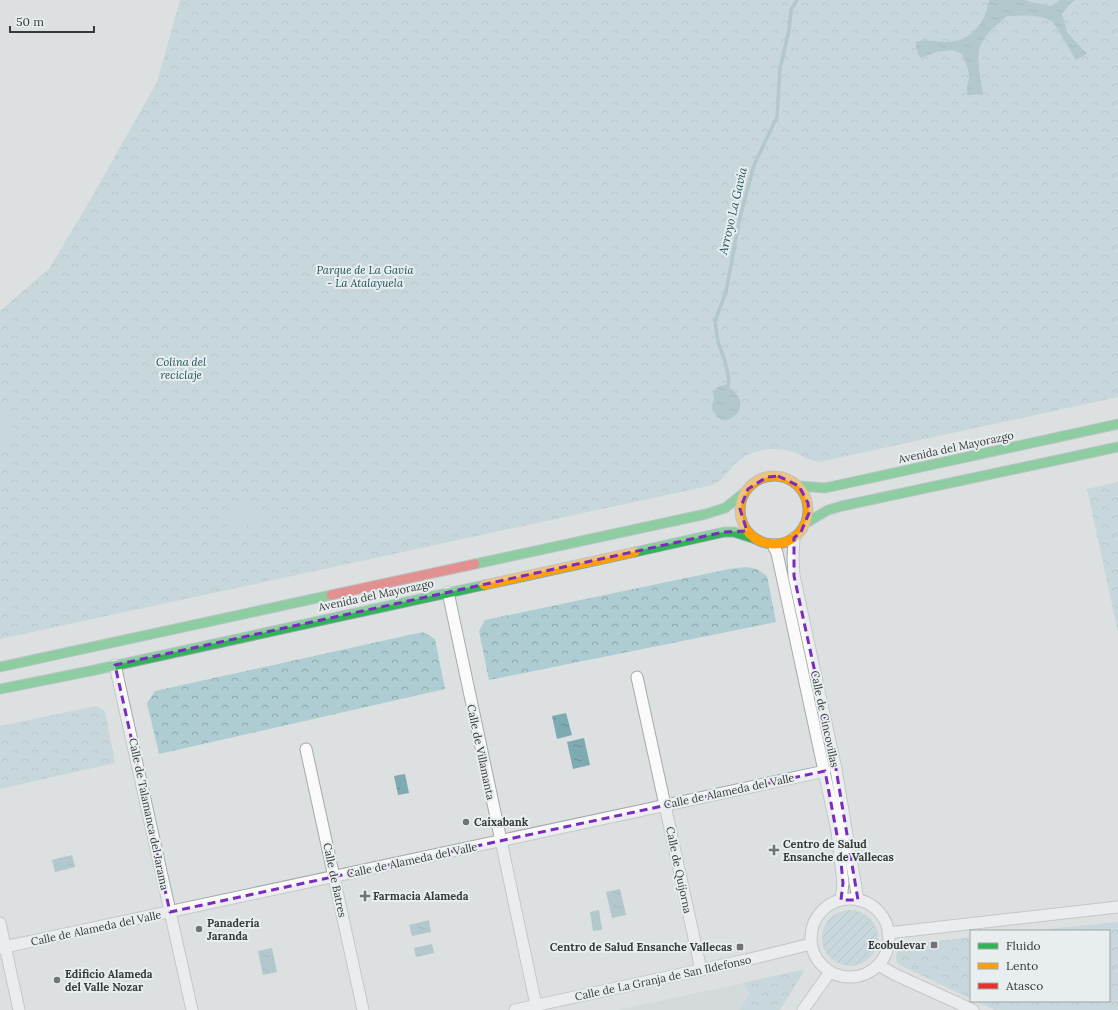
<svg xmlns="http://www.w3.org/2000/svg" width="1118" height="1010" font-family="Lora,serif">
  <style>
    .built { fill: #c9d2d4 }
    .park { fill: url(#park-crowns) }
    .garden { fill: url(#garden-furrows) }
    .pitch { fill: #adcdd2 }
    .water { fill: url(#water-ripples) }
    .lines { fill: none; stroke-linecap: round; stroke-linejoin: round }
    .stream { stroke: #7eaab1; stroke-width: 3.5 }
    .street-casing { stroke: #a6a9a9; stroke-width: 13 }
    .fast-casing { stroke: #94a4a7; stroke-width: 11 }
    .slow-casing { stroke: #94a4a7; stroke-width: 11 }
    .jam-casing { stroke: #94a4a7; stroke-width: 11 }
    .street { stroke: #fafafa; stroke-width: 11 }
    .fast { stroke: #30b455; stroke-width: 9 }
    .slow { stroke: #ff9f0a; stroke-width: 9 }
    .jam { stroke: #e5322d; stroke-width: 9 }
    .marked { fill: none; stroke: #7b2cbf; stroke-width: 3; stroke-dasharray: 8 5; stroke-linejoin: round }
    .poi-dot { fill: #717374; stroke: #e8eeef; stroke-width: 1.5 }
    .labels { text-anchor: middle; stroke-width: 4; stroke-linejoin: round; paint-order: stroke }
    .park-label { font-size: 11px; font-style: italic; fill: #1b5159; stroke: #e8eeef }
    .street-label { font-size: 11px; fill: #37393a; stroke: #e8eeef }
    .poi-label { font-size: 11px; font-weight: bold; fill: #37393a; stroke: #e8eeef; text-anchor: start }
    .water-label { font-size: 12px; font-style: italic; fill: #1f545c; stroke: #e8eeef }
  </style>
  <defs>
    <pattern id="park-crowns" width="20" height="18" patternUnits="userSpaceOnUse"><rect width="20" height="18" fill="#adcdd2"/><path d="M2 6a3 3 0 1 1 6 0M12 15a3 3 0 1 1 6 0" fill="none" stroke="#8ea7ab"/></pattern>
    <pattern id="garden-furrows" width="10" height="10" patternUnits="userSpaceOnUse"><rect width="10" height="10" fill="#adcdd2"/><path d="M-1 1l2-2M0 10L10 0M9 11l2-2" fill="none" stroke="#8ea7ab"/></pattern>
    <pattern id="water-ripples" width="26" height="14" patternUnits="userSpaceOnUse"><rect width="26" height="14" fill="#7eaab1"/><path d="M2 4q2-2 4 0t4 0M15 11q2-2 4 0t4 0" fill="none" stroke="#688b91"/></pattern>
  </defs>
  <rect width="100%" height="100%" fill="#dce0e1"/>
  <polygon class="built" points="743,983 750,994 739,1010 617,1010"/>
  <g class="park">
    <path d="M180,0H1118V397L819,462C810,461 804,456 796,453C778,446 755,448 740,460C730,467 724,480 713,485L0,639V311L49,269L89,202L157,82Z"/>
    <polygon points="1118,482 1118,632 1087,489"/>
    <polygon points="746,567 757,569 767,576 776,622 489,680 479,631 485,620 729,569"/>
    <polygon points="423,632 435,639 445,689 159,754 147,703 155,691"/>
    <polygon points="96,706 105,711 115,763 0,789 0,726"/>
    <polygon points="1118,922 1118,1010 995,1010 975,1001 1109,1001 1109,931 1030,931"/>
    <path d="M971,937V999L898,964C894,956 896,950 904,945Z"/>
    <polygon points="801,970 803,971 803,973 780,1010 739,1010 750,994 743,983"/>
  </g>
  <circle class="garden" cx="850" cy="938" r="28"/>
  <g class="pitch">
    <polygon points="0,404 13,422 14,437 0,446"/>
    <polygon points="243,502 265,516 228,535 226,512"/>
  </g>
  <g class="water">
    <path d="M989,0H1024L1034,3L1051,6L1061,0H1075L1068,6L1062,14L1067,32L1087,54L1076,60L1053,22C1041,13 1021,16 1007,16C999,23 985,34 981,44C975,55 981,82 983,94L968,95C965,86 969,85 969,76C969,69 965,61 962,54L953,50L936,52L920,58L916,48V42C926,39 934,41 944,42C969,43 986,24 989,0Z"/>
    <path d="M725,385C764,405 717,440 712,405L714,399L713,392L718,387Z"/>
    <polygon points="566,713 572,735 557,739 552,716"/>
    <polygon points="584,738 590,765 573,769 567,742"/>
    <polygon points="405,774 409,793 398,795 394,776"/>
    <polygon points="72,855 75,867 55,872 52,860"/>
    <polygon points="620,889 626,915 612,918 606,892"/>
    <polygon points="599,910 602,930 593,931 590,912"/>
    <polygon points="429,920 431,932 412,936 409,925"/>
    <polygon points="432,944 434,953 416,957 414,948"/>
    <polygon points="272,948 277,972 263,975 258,951"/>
  </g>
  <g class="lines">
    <polyline class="stream" points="727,391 729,380 725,361 718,342 715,321 726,292 740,217 754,165 777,117 780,69 789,30 791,10 797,0"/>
    <defs>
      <g id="street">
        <polyline points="794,538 793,558 794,576 836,769 858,900"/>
        <polyline points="773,545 777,553 837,831 843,883 841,900"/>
        <polyline points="448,592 536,1005"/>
        <polyline points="115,665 192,1010"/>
        <polyline points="637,677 701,970"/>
        <polyline points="306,749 363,1010"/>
        <circle cx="850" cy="938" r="39"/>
        <polyline points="0,923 19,1010"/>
        <polyline points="888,933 1118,907"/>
        <polyline points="0,948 825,771"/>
        <polyline points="878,965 896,975 973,1010"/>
        <polyline points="515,1010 746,960 811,944"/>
        <polyline points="803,1010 830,972"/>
      </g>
      <g id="fast">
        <polyline points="799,486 825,488 1118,424"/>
        <polyline points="806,523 828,510 842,506 1118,447"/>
        <polyline points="635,552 724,532 734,532 756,539"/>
        <polyline points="475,564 706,514 725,508 744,493"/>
        <polyline points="0,667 331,595"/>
        <polyline points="0,689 90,671 484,585"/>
      </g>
      <g id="slow">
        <circle cx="774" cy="510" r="34"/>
        <polyline points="484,585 635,552"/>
      </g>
      <polyline id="jam" points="331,595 475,564"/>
    </defs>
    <use href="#street" class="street-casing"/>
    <use href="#fast" class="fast-casing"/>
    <use href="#slow" class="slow-casing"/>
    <use href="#jam" class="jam-casing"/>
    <use href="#street" class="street"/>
    <use href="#fast" class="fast"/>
    <use href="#slow" class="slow"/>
    <use href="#jam" class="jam"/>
  </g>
  <path d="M0 0H1118V1010H0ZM778,476L799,486L808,503L809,513L801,532L794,538V576L836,769L858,900H841L843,883L840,851L825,771L170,912L115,665L724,532L747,531L740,509L748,489L767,477Z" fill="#dce0e1" fill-opacity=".55" fill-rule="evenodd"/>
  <path class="marked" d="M778,476L799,486L808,503L809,513L801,532L794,538V576L836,769L858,900H841L843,883L840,851L825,771L170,912L115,665L724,532L747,531L740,509L748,489L767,477Z"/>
  <g class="poi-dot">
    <circle cx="466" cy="822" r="4"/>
    <path d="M772 844h4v4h4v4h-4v4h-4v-4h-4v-4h4z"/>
    <path d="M363 890h4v4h4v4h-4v4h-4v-4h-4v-4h4z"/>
    <circle cx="199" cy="929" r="4"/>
    <rect x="930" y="941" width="8" height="8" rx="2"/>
    <rect x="736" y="943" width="8" height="8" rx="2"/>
    <circle cx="57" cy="980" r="4"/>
  </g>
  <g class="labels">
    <g class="park-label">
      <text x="365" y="274">Parque de La Gavia<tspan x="365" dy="13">- La Atalayuela</tspan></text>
      <text x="181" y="366">Colina del<tspan x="181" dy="13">reciclaje</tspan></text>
    </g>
    <g class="street-label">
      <text transform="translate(956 447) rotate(-12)" y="4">Avenida del Mayorazgo</text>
      <text transform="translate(376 595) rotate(-12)" y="4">Avenida del Mayorazgo</text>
      <text transform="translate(825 719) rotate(78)" y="4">Calle de Cincovillas</text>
      <text transform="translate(481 752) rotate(78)" y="4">Calle de Villamanta</text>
      <text transform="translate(729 791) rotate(-12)" y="4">Calle de Alameda del Valle</text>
      <text transform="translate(149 814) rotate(78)" y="4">Calle de Talamanca del Jarama</text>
      <text transform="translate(412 860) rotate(-12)" y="4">Calle de Alameda del Valle</text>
      <text transform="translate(679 870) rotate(78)" y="4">Calle de Quijorna</text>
      <text transform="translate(335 880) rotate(78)" y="4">Calle de Batres</text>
      <text transform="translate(96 928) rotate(-12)" y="4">Calle de Alameda del Valle</text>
      <text transform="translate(663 978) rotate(-12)" y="4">Calle de La Granja de San Ildefonso</text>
    </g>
    <g class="poi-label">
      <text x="474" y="826">Caixabank</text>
      <text x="783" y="848">Centro de Salud<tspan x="783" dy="13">Ensanche de Vallecas</tspan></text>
      <text x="373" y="900">Farmacia Alameda</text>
      <text x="207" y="927">Panadería<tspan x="207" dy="13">Jaranda</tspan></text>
      <text x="926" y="949" text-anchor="end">Ecobulevar</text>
      <text x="732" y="951" text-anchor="end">Centro de Salud Ensanche Vallecas</text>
      <text x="65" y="978">Edificio Alameda<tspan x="65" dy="13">del Valle Nozar</tspan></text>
    </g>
    <g class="water-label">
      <text transform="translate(733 211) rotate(-77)" y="4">Arroyo La Gavia</text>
    </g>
  </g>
  <rect x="970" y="930" width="140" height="72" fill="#e8eeef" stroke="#a1a6a7"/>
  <rect x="978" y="943" width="20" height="6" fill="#30b455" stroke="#a1a6a7"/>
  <text x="1006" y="950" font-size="12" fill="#37393a">Fluido</text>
  <rect x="978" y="963" width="20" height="6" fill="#ff9f0a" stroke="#a1a6a7"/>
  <text x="1006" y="970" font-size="12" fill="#37393a">Lento</text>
  <rect x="978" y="983" width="20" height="6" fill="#e5322d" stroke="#a1a6a7"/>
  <text x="1006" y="990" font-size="12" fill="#37393a">Atasco</text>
  <path d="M10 26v6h84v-6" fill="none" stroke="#37393a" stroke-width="2"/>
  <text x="16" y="26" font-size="12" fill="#37393a" stroke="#e8eeef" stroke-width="3" paint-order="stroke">50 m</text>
</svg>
